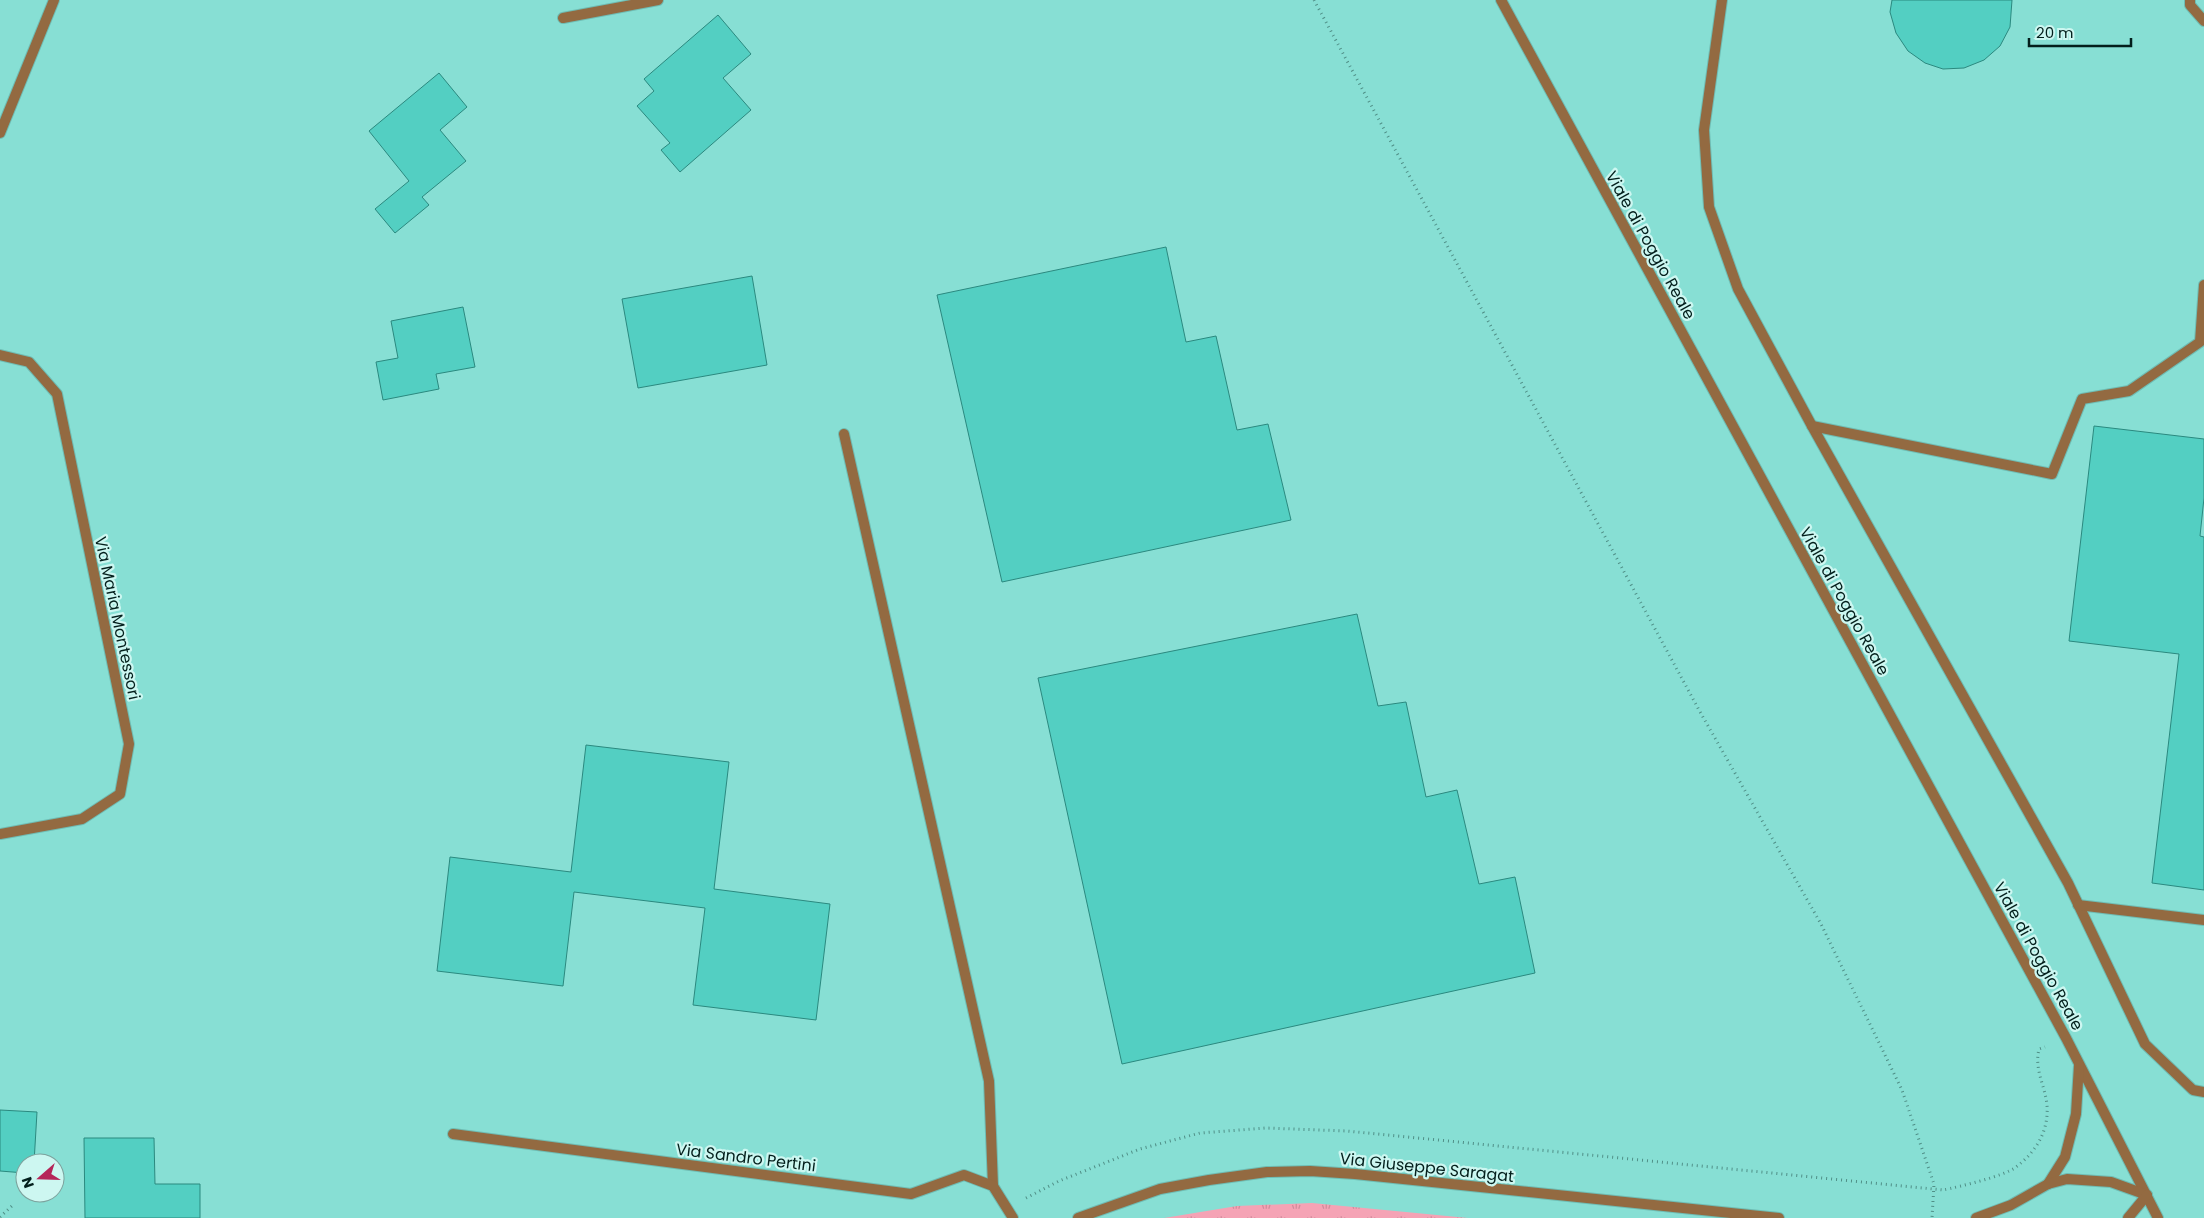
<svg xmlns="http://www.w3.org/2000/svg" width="2204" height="1218" font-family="Poppins,sans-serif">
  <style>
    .grass { fill: url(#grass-tufts) }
    .building { fill: #53cfc2; stroke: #2b897f }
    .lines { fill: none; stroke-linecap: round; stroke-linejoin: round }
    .service-casing { stroke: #6fbcb3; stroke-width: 12 }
    .minor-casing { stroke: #6fbcb3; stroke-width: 12 }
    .path { stroke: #508f87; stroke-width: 3; stroke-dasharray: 1 4; stroke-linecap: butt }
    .service { stroke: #936a41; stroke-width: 10 }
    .minor { stroke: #936a41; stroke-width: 10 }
    .labels { text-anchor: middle; stroke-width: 4.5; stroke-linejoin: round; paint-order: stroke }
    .street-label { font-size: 16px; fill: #031f1c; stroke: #cdf7f1 }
  </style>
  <defs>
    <pattern id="grass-tufts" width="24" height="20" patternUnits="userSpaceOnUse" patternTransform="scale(1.25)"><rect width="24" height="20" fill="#f5a3b5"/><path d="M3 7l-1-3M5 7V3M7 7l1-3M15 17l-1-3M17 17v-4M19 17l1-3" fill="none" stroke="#d08c9b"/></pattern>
  </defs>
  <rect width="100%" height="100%" fill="#87dfd4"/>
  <polygon class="grass" points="1312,1203 1468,1218 1164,1218 1237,1206"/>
  <g class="building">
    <polygon points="1892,0 2012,0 2010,27 2000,46 1984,60 1964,68 1943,69 1925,63 1908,51 1896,33 1890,12"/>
    <polygon points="718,15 751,54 723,78 751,110 680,172 661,150 670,143 637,106 654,91 644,79"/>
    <polygon points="439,73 467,107 440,130 466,161 422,197 429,205 395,233 375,209 409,181 369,131"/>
    <polygon points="1166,247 1186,342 1216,336 1237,430 1268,424 1291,520 1002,582 937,295"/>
    <polygon points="752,276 767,365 638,388 622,299"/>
    <polygon points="463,307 475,367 436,374 439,389 383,400 376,362 398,358 391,321"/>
    <polygon points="2094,426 2204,439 2204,498 2200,536 2204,537 2204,890 2152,883 2179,654 2069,641"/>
    <polygon points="1357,614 1378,706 1406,702 1426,797 1457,790 1479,884 1515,877 1535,973 1122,1064 1038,678"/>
    <polygon points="586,745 729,762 714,889 830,904 816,1020 693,1005 705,908 574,892 563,986 437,971 450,857 571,872"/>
    <polygon points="0,1110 37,1112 34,1163 25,1163 25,1173 0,1171"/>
    <polygon points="84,1138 154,1138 155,1184 200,1184 200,1218 85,1218"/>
  </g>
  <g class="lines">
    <defs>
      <g id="service">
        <polyline points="1722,0 1704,130 1709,207 1738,289 1812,426 2068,883 2145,1044 2193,1090 2204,1092"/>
        <polyline points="2190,0 2190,5 2204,21"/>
        <polyline points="563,18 658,0"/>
        <polyline points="1812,426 2052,474 2082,399 2129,391 2200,342 2204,285"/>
        <polyline points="844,434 989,1081 993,1186"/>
        <polyline points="2078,905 2204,920"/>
        <polyline points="453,1134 911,1194 964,1175 993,1186 1013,1218"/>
      </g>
      <g id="minor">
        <polyline points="1501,0 2066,1038 2158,1218"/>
        <polyline points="0,133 54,0"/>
        <polyline points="0,355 29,362 57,394 129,744 120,794 82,819 0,834"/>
        <polyline points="2048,1184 2065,1157 2076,1114 2079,1065"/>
        <polyline points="1078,1218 1160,1189 1209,1180 1267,1172 1310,1171 1355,1174 1779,1218"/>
        <polyline points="1976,1218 2011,1205 2048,1184 2067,1179 2111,1182 2147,1195"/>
        <polyline points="2128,1218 2147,1195"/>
      </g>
    </defs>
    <use href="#service" class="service-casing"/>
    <use href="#minor" class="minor-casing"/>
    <g class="path">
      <polyline points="1314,0 1699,710 1821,924 1902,1090 1934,1184 1932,1218"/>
      <path d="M1026,1198L1059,1181L1140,1149L1200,1133L1266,1128L1347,1131L1943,1190C1958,1187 2005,1176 2016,1167C2036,1152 2049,1131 2047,1105C2045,1085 2034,1070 2039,1049L2045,1047"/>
      <polyline points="0,1217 14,1204"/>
    </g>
    <use href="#service" class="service"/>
    <use href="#minor" class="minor"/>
  </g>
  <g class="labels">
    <g class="street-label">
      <text transform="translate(1651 245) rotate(61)" y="6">Viale di Poggio Reale</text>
      <text transform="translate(1845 601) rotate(61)" y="6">Viale di Poggio Reale</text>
      <text transform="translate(118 618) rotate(78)" y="6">Via Maria Montessori</text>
      <text transform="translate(2039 956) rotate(61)" y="6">Viale di Poggio Reale</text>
      <text transform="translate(746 1157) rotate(7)" y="6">Via Sandro Pertini</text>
      <text transform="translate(1427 1167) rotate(6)" y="6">Via Giuseppe Saragat</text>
    </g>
  </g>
  <g transform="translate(40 1178) rotate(250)"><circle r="24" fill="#cdf7f1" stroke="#7ca19c"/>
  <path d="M0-4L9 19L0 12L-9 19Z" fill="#b52659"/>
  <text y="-8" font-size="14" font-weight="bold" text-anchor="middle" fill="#031f1c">N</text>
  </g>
  <path d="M2029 38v8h102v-8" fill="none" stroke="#031f1c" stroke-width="2.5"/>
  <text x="2036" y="38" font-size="15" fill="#031f1c" stroke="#cdf7f1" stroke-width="4" paint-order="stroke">20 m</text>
</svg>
